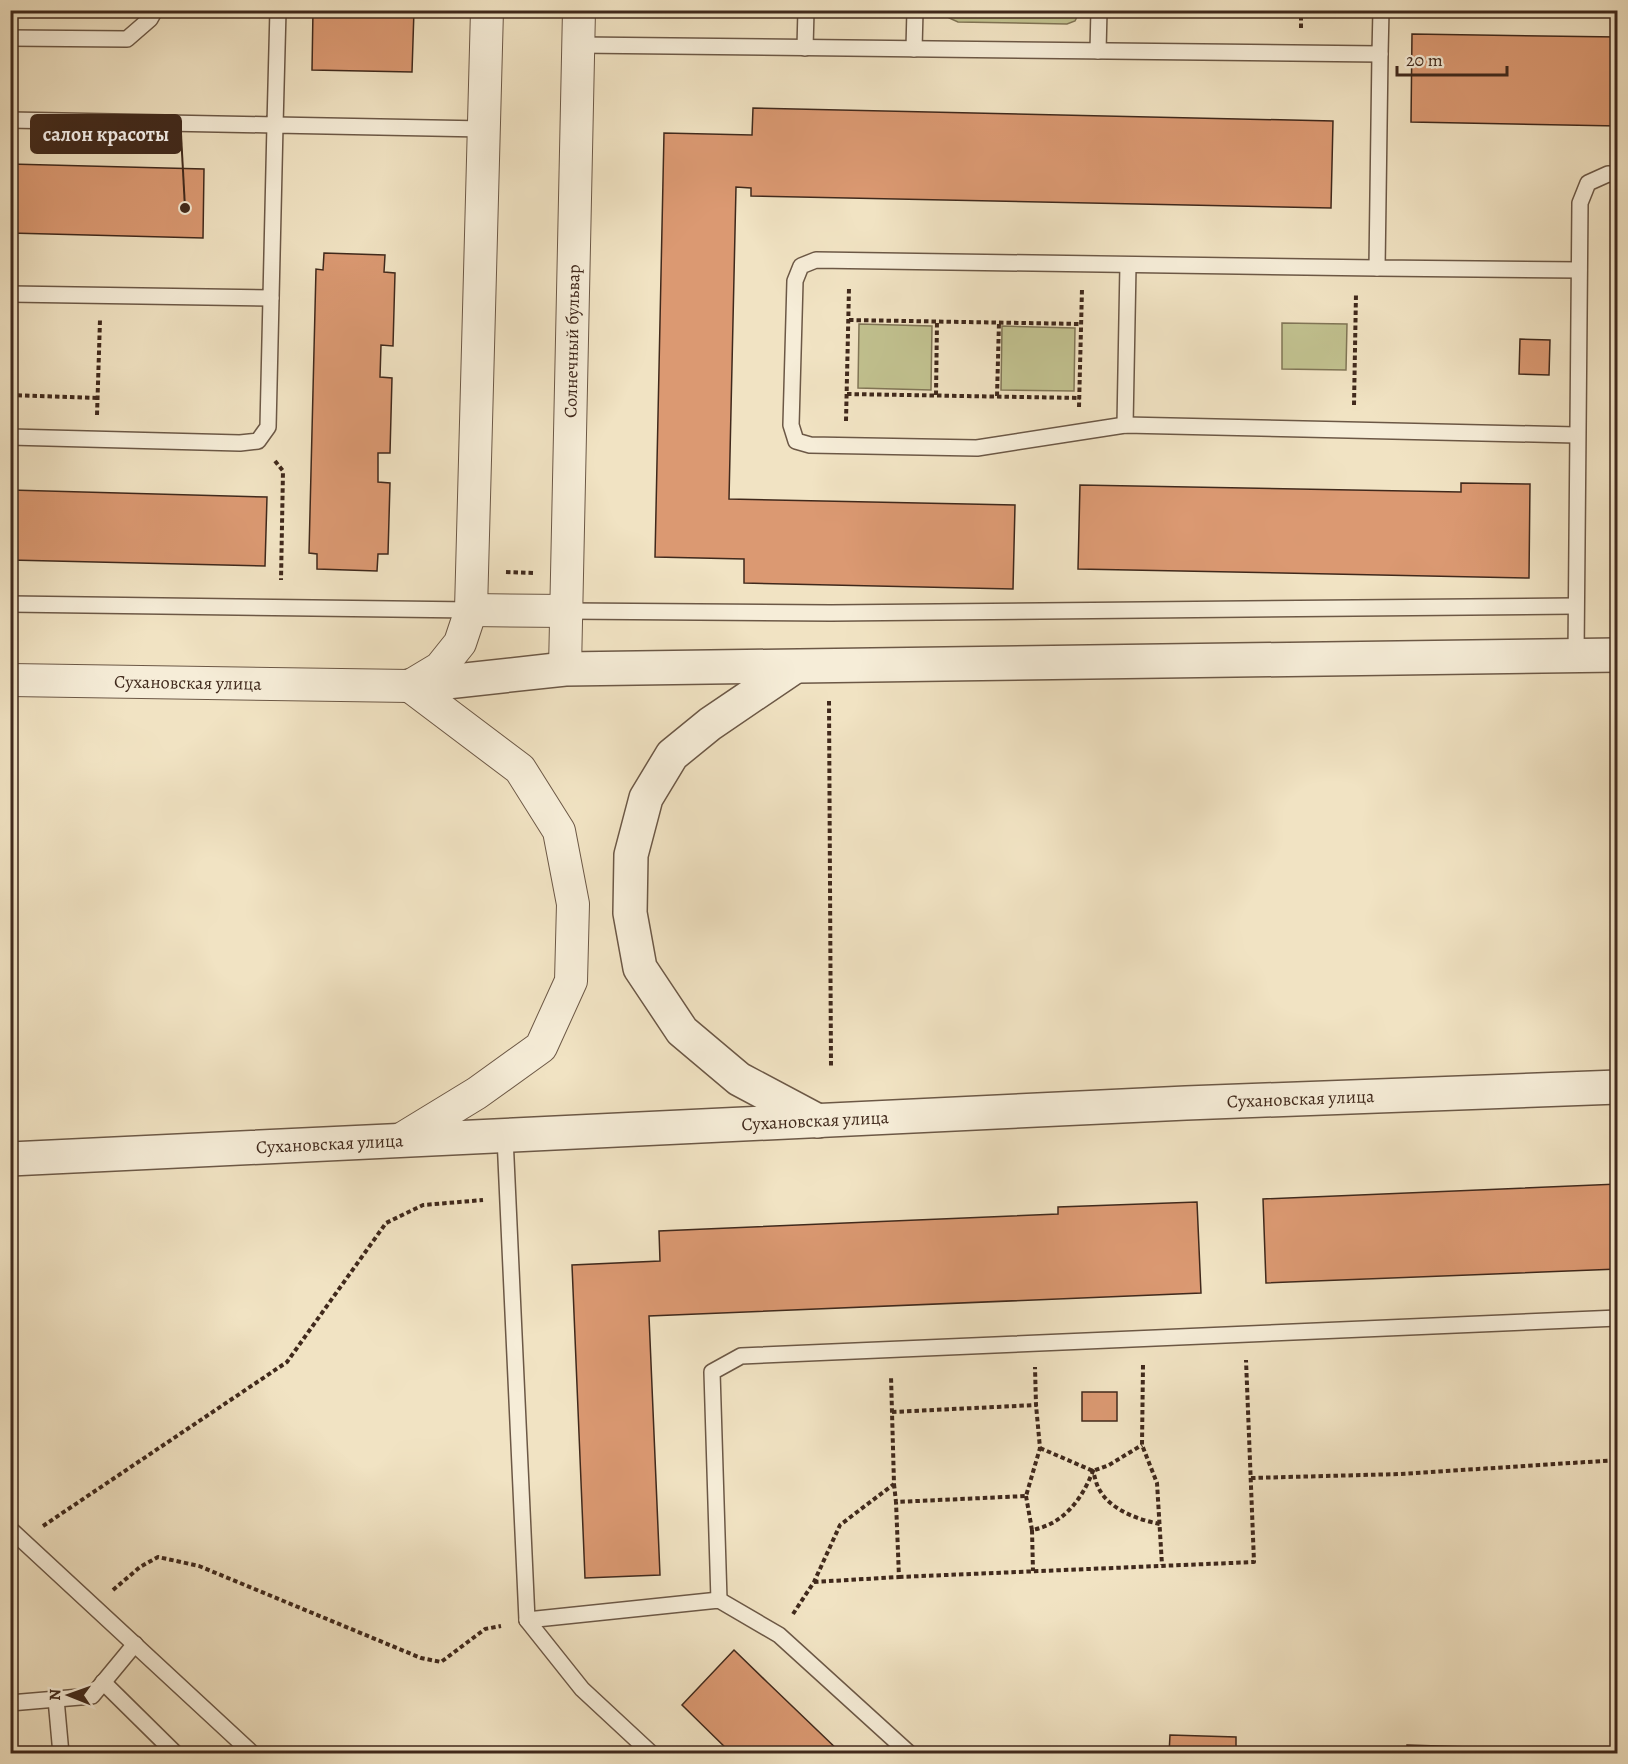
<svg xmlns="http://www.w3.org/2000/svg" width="1628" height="1764" font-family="Alegreya,serif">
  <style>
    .green { fill: #c1c18f; stroke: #807556; stroke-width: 1.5 }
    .building { fill: #db9972; stroke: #40291c; stroke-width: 1.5 }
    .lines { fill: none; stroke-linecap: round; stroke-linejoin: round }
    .service-casing { stroke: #6c5846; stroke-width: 18 }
    .minor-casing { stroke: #6c5846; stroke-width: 34 }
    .tertiary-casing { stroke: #6c5846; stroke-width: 36 }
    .path { stroke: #40291c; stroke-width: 4; stroke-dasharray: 4.5 3; stroke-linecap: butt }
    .service { stroke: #f6edd8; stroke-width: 15 }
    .minor { stroke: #f6edd8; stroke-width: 32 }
    .tertiary { stroke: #f6edd8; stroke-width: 33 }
    .labels { text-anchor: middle; stroke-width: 6; stroke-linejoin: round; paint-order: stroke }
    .street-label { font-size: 18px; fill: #40291c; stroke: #f6edd8 }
    .leader { fill: none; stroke: #40291c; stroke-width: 2 }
    .callout-dot { fill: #40291c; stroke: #f6edd8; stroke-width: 2 }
    .callout { fill: #40291c; stroke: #40291c; stroke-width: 2 }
    .callout-label { font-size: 20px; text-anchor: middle; font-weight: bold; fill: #fff }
  </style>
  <rect width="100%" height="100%" fill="#f1e3c3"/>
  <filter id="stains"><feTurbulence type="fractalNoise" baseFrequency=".00333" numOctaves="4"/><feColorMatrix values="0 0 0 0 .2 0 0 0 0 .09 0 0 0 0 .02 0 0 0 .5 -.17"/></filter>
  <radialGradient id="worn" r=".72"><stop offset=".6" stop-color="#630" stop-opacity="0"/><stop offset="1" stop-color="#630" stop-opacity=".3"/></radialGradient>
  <g class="green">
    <polygon points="946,11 1080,10 1080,11 1075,21 1067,24 958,22 949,18"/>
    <polygon points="1282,323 1347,324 1346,370 1282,369"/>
    <polygon points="859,324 932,326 931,390 858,388"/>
    <polygon points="1002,326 1075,328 1074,391 1001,390"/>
  </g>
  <g class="building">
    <polygon points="313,10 414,10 412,72 312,70"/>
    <polygon points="1412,34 1618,37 1618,126 1411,122"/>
    <polygon points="753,108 1333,121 1331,208 751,196 751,188 736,187 729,499 1015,505 1013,589 744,583 744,559 655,557 664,133 752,135"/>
    <polygon points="10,164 204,169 203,238 10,233"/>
    <polygon points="324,253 385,255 384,272 395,273 393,346 381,345 380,377 392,378 390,453 378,453 378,482 390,483 388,554 378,554 377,571 317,569 317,554 309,553 316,269 323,270"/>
    <polygon points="1520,339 1550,340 1549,375 1519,374"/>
    <polygon points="1461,483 1530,484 1529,578 1078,569 1080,485 1461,492"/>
    <polygon points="10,490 267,497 265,566 10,560"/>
    <polygon points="1618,1184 1618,1269 1266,1283 1263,1199"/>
    <polygon points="1197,1202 1201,1293 649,1316 660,1575 585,1578 572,1265 660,1261 659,1231 1058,1214 1058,1207"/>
    <rect x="1082" y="1392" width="35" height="29"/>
    <polygon points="734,1650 767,1682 842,1754 732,1754 682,1705"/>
    <polygon points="1170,1735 1236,1737 1236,1754 1169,1754"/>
    <polygon points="1407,1745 1470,1747 1470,1754 1407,1754"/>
  </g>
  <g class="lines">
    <defs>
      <g id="service">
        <polyline points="10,38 127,39 150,19 155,10"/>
        <polyline points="579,45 1380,54 1381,10"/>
        <polyline points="805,48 806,10"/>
        <polyline points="914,49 915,10"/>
        <polyline points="1098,51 1099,10"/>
        <polyline points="1380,54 1377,268 1579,270"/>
        <polyline points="10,120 275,125 278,10"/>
        <polyline points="1377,268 816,260 801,266 795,281 791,425 796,441 810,445 977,448 1125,425 1576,435"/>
        <polyline points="10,294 271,298 275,125 484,129"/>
        <polyline points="1125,425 1128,265"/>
        <polyline points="10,437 240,443 258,441 268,427 271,298"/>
        <polyline points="10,604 471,610"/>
        <polyline points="568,611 831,613 1575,606"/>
        <polyline points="1576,655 1580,203 1588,183 1608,174 1618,175"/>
        <polyline points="505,1137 527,1620 582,1689 652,1754"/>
        <polyline points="10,1529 253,1754"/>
        <polyline points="719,1600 712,1372 741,1356 1618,1318"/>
        <polyline points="527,1620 719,1600 779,1635 910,1754"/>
        <polyline points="103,1682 176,1754"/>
        <polyline points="56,1699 61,1754"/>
        <polyline points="10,1703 92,1696 135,1644"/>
      </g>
      <g id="minor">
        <polyline points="471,610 568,611"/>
        <path id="s1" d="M565,669L579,10"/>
        <path id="s2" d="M10,680L410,686L440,668L460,643L471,610L487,10"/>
        <polyline points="400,1140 477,1093 541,1047 571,981 573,904 559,831 520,769 410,686"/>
      </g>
      <g id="tertiary">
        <polyline points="794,667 710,724 672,755 646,798 631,855 630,913 640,968 682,1031 739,1079 818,1121"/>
        <polyline points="410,686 565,669 1618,655"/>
        <path id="s3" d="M10,1159L1186,1103L1618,1087"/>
      </g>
    </defs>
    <use href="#service" class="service-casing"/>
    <use href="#minor" class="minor-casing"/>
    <use href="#tertiary" class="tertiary-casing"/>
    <g class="path">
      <polyline points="1301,28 1301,10"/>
      <polyline points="849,320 1081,324"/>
      <polyline points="847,394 1080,398"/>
      <polyline points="10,395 98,398"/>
      <polyline points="936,395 937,321"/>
      <polyline points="997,396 999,322"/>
      <polyline points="1354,405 1356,293"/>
      <polyline points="1079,407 1082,289"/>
      <polyline points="97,415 100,320"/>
      <polyline points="846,421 849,288"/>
      <polyline points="275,461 283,471 281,580"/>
      <polyline points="506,572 534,573"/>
      <polyline points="829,701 831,1066"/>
      <polyline points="1143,1365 1142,1445 1157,1483 1162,1565"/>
      <polyline points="892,1412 1036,1405 1035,1367"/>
      <polyline points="1040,1448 1093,1471 1109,1465 1142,1445"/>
      <polyline points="1251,1478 1400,1474 1618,1460"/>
      <polyline points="894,1484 896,1502 1026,1496 1040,1448 1036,1405"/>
      <path d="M1026,1496L1032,1530C1064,1524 1082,1499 1093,1471C1095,1477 1096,1484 1099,1489C1110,1510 1139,1520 1160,1524"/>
      <polyline points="43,1526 287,1362 386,1223 423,1205 483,1200"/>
      <polyline points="1032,1530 1033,1571"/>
      <polyline points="899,1577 1254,1562 1246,1360"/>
      <polyline points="814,1582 899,1577 896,1502"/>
      <polyline points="113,1590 140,1567 158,1557 199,1566 421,1658 441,1662 485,1629 501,1626"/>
      <polyline points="793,1614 814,1582 840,1525 894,1484 891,1376"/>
      <polyline points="10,1737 12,1754"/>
    </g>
    <use href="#service" class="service"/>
    <use href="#minor" class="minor"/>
    <use href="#tertiary" class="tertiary"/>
  </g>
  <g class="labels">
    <g class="street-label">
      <text dy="6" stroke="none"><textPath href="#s1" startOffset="328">Солнечный бульвар</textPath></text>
      <text dy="6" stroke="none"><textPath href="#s2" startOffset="178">Сухановская улица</textPath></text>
      <text dy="6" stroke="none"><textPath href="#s3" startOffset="1292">Сухановская улица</textPath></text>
      <text dy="6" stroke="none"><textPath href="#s3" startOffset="806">Сухановская улица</textPath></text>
      <text dy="6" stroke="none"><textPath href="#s3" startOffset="320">Сухановская улица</textPath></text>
    </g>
  </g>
  <path class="leader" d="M185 208L181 134"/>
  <circle class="callout-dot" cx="185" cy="208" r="6"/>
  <rect class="callout" x="31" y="115" width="150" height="38" rx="6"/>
  <g class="callout-label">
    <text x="106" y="141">салон красоты</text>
  </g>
  <rect width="1628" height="1764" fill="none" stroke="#f1e3c3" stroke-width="36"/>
  <rect x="12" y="12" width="1604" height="1740" fill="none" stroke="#40291c" stroke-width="3"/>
  <rect x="18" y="18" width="1592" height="1728" fill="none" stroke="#40291c" stroke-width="1.5"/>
  <g transform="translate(69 1695) rotate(271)" stroke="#f6edd8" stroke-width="4.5" paint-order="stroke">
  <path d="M0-4.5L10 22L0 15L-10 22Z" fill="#40291c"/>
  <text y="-9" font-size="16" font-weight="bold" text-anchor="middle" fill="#40291c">N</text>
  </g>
  <path d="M1397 66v9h110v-9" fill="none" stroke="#40291c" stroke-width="3"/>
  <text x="1406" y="66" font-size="18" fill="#40291c" stroke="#f6edd8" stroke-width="4.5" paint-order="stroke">20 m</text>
  <rect width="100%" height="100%" filter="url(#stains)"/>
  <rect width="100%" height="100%" fill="url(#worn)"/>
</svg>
